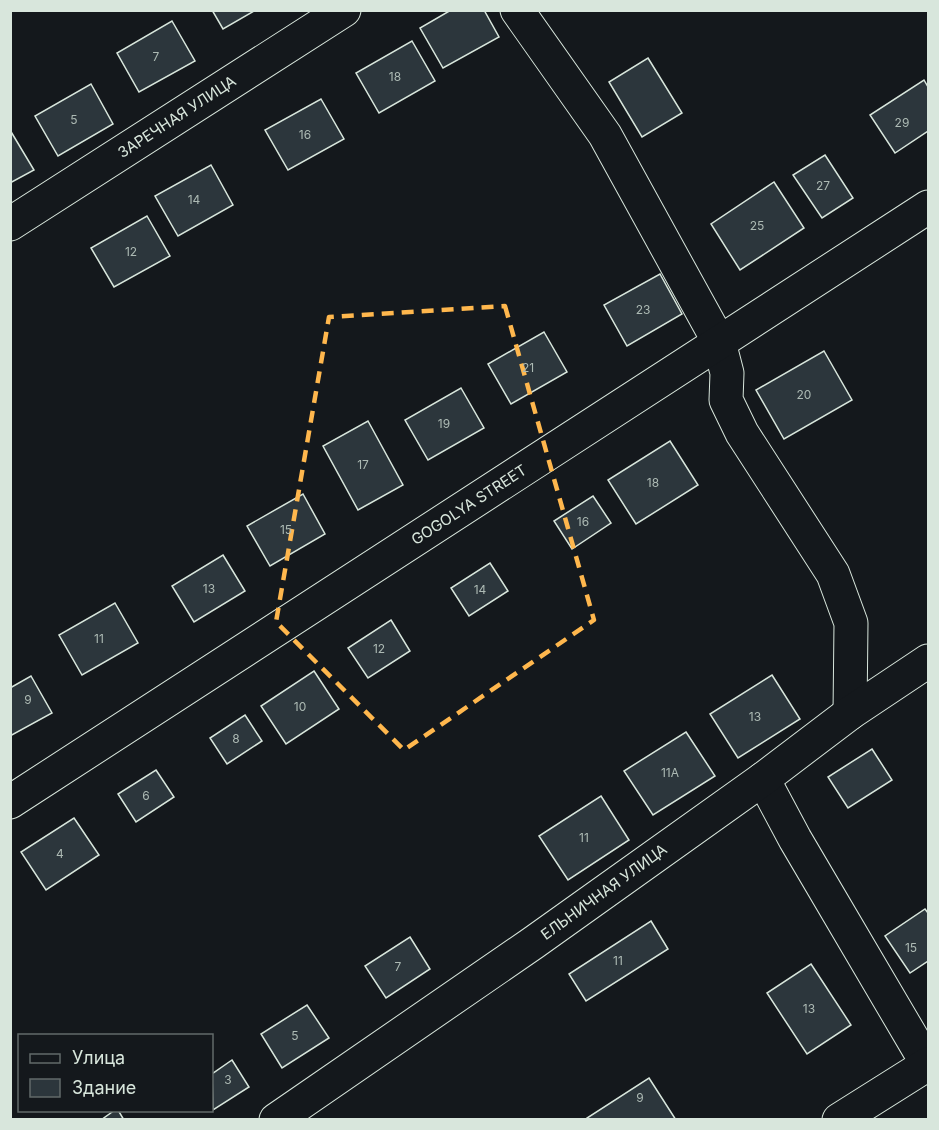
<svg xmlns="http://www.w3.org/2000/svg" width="939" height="1130" font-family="Inter,sans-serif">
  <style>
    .building { fill: #2c363c; stroke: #d8e6dc; stroke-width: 1.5 }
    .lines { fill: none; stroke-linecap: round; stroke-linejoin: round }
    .minor-casing { stroke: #d8e6dc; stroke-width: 35 }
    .minor { stroke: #14181c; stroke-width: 33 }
    .marked { fill: none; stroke: #ffb74d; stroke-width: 4.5; stroke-dasharray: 12 8; stroke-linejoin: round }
    .labels { text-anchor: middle; stroke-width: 4.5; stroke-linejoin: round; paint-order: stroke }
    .number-label { font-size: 12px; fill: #adbab4 }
    .street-label { font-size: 15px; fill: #d8e6dc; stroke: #14181c }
  </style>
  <rect width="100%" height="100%" fill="#14181c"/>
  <g class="building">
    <polygon points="212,10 256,10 223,29"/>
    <polygon points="451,10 484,10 499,37 443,68 420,28"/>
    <polygon points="172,21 195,61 139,92 117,53"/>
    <polygon points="412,41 435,81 379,113 356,73"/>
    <polygon points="648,58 682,113 642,137 609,82"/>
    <polygon points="924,80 928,87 928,131 895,153 870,115"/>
    <polygon points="91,84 113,124 58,156 35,116"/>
    <polygon points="321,99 344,139 288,170 265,130"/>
    <polygon points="10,130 34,170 10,183"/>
    <polygon points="825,155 853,198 822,218 793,175"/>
    <polygon points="211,165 233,205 178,236 155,196"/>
    <polygon points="774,182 804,228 740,270 711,224"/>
    <polygon points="147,216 170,256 114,287 91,248"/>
    <polygon points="660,274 682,314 627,346 604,305"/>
    <polygon points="544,332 567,372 511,404 488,364"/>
    <polygon points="824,351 852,400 784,439 756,390"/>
    <polygon points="461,388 484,428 428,460 405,420"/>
    <polygon points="368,421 403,485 358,510 323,446"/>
    <polygon points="670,441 698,485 636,524 608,480"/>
    <polygon points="303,494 325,534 270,566 247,526"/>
    <polygon points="593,496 611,523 572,549 554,521"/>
    <polygon points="223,555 245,591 194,622 172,586"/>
    <polygon points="490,563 508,591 469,616 451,588"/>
    <polygon points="115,603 138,643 82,675 59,635"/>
    <polygon points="391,620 410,651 368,678 348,648"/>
    <polygon points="314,671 339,709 286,744 261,706"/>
    <polygon points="772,675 800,719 738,758 710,714"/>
    <polygon points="31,676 52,713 10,736 10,688"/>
    <polygon points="245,715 262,741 227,764 210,738"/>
    <polygon points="686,732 715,776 653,815 624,771"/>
    <polygon points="872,749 892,780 848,808 828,777"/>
    <polygon points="156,770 174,797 136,822 118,794"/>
    <polygon points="601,796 629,840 568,880 539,836"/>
    <polygon points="74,818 99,855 46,890 21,852"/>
    <polygon points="925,909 928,913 928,961 910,973 885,936"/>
    <polygon points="651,921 668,949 586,1001 569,974"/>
    <polygon points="410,937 430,969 386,998 365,966"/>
    <polygon points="811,964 851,1025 807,1054 767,993"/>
    <polygon points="307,1005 329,1038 282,1068 261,1034"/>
    <polygon points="232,1060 249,1087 213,1110 212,1074"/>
    <polygon points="649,1078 676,1120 588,1120 587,1118"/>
    <polygon points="115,1110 118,1110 124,1120 101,1120"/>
  </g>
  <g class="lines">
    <defs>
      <g id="minor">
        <polyline points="517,10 605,135 719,342 727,373 726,400 742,433 833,574 851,623 850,713"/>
        <polyline points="10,224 344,10"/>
        <polyline points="763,779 795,839 928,1065"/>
        <polyline points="10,802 928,207"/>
        <polyline points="276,1120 533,943 763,779 850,713 928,661"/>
        <polyline points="839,1120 928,1064"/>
      </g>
    </defs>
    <use href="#minor" class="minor-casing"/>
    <use href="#minor" class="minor"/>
  </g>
  <path class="marked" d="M505,306L594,620L404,750L276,622L329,317Z"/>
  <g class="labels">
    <g class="number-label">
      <text x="156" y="61">7</text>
      <text x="395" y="81">18</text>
      <text x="74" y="124">5</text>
      <text x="902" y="127">29</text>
      <text x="305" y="139">16</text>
      <text x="823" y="190">27</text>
      <text x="194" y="204">14</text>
      <text x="757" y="230">25</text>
      <text x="131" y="256">12</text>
      <text x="643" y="314">23</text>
      <text x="528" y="372">21</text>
      <text x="804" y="399">20</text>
      <text x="444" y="428">19</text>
      <text x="363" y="469">17</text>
      <text x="653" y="487">18</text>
      <text x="583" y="526">16</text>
      <text x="286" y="534">15</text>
      <text x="209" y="593">13</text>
      <text x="480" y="594">14</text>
      <text x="99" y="643">11</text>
      <text x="379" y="653">12</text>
      <text x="28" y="704">9</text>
      <text x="300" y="711">10</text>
      <text x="755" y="721">13</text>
      <text x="236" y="743">8</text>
      <text x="670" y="777">11А</text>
      <text x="146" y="800">6</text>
      <text x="584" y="842">11</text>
      <text x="60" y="858">4</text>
      <text x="911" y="952">15</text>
      <text x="618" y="965">11</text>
      <text x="398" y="971">7</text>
      <text x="809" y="1013">13</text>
      <text x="295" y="1040">5</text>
      <text x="228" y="1084">3</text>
      <text x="640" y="1102">9</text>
    </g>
    <g class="street-label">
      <text transform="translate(177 117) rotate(-33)" y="5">ЗАРЕЧНАЯ УЛИЦА</text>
      <text transform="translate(469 505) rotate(-33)" y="5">GOGOLYA STREET</text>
      <text transform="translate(604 892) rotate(-36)" y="5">ЕЛЬНИЧНАЯ УЛИЦА</text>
    </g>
  </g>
  <rect width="939" height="1130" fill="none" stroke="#d8e6dc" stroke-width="24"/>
  <rect x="18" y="1034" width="195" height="78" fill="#14181c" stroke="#626a69" stroke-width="1.5"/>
  <rect x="30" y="1054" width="30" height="9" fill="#14181c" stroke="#626a69" stroke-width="1.5"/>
  <text x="72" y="1064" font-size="18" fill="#d8e6dc">Улица</text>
  <rect x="30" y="1079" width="30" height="18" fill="#2c363c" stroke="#626a69" stroke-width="1.5"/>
  <text x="72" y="1094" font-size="18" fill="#d8e6dc">Здание</text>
</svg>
